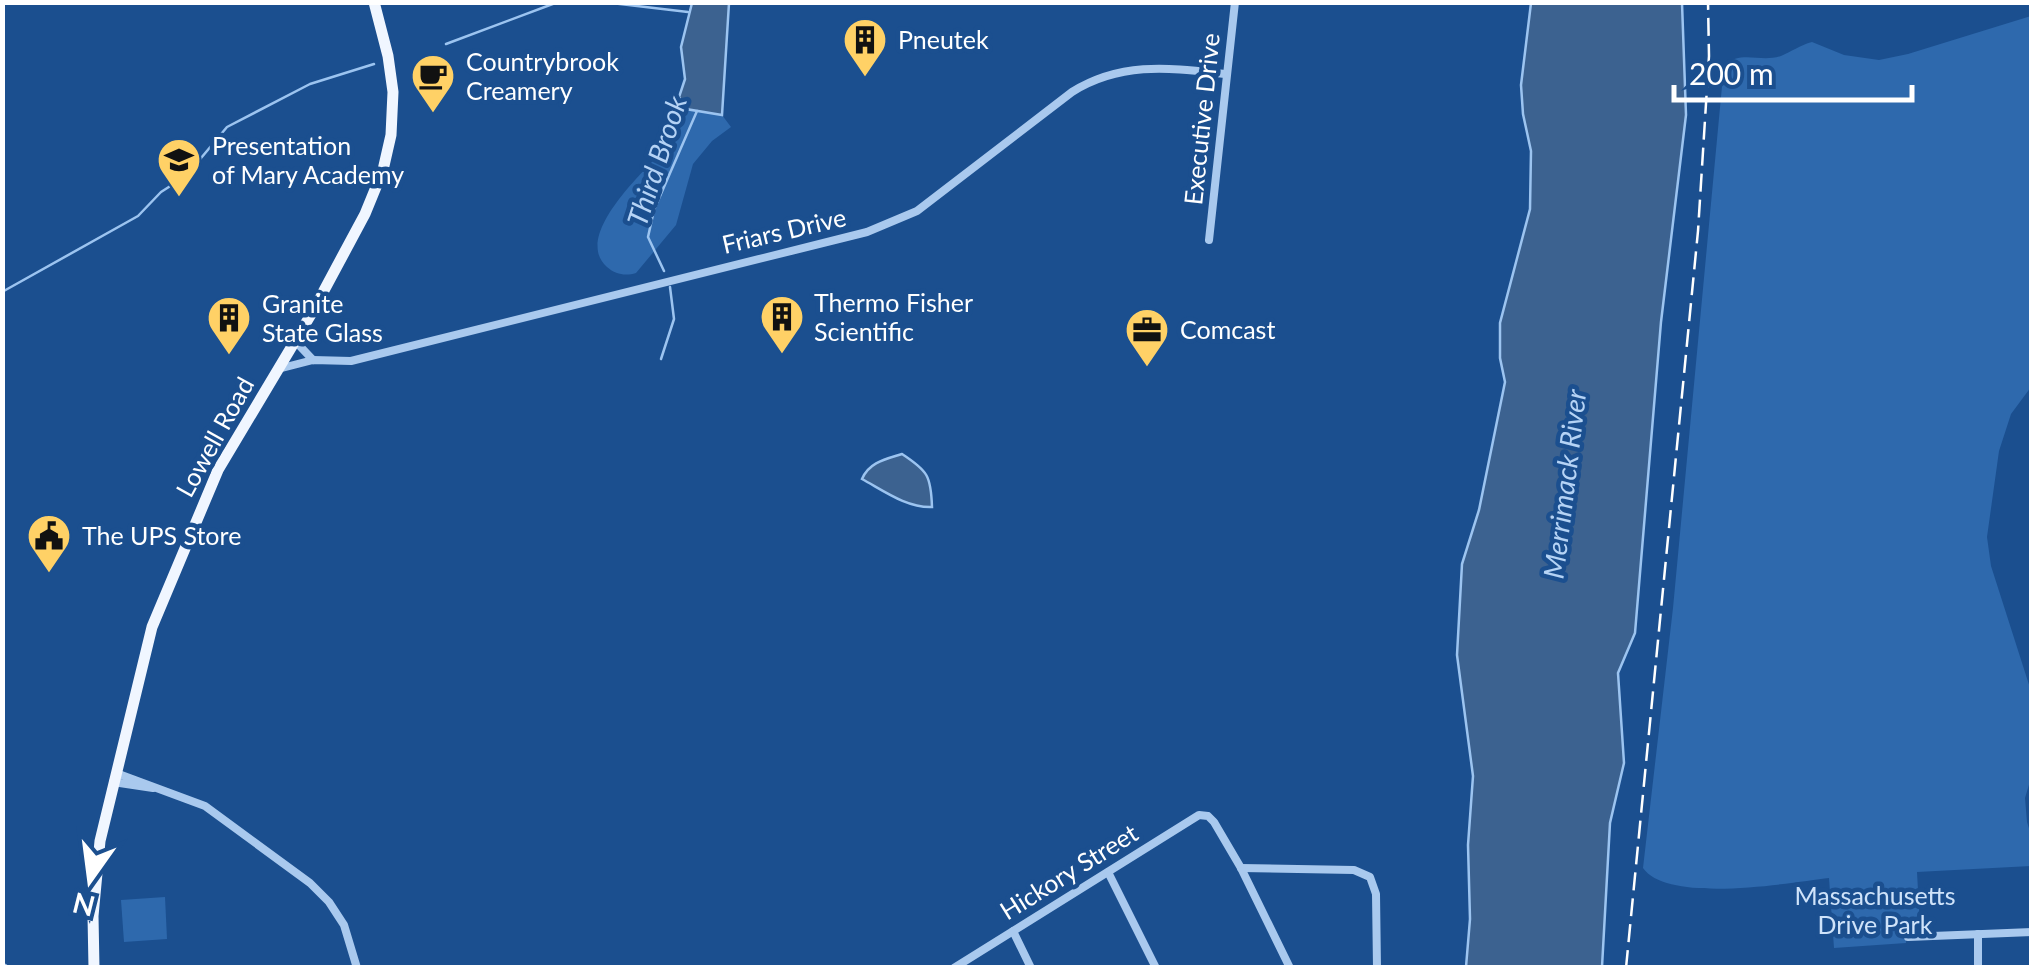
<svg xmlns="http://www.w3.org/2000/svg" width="2034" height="970" font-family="Lato,sans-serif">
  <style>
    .green { fill: #2e69ad }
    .water { fill: #3c6290; stroke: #9cc4f0; stroke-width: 2.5 }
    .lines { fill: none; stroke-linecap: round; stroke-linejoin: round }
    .stream { stroke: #9cc4f0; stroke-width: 2.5 }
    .minor { stroke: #a9c9ee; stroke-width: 8 }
    .tertiary { stroke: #a9c9ee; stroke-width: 9 }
    .primary { stroke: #f0f6ff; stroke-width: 11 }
    .rail { stroke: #fff; stroke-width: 2.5; stroke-dasharray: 18 8; stroke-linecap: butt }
    .labels { text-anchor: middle; stroke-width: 9; stroke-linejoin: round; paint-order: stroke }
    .poi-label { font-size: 25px; fill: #fff; stroke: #1b4f8f; text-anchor: start }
    .street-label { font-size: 25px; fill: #fff; stroke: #1b4f8f }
    .park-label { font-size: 25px; fill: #cfe3fa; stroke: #1b4f8f }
    .water-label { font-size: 28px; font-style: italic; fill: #b5d3f5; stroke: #1b4f8f }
  </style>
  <rect width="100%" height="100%" fill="#1b4f8f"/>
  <g class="green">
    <path d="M2031,16V387L2011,414L1999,451L1987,537L1991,566L2031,691V778L2025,798L2027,822L2031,835V866L1917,872L1920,927L1905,928L1906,943L1834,948L1829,878C1789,883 1668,904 1643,868L1673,608L1724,65C1742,50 1760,63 1781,56C1791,52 1800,45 1812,42L1844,55L1879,60L1908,54Z"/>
    <path d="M686,109L722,115L731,127L712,141L693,164L676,225L636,273C626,276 616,275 607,267C572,236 644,172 663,150C672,138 681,123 686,109Z"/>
    <polygon points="165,897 167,939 124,942 121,900"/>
  </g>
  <g class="water">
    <polygon points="692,3 729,3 722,115 686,109 679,97 685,79 681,47"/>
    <polygon points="1531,3 1682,3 1686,115 1661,322 1635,633 1618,673 1624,763 1610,823 1602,967 1466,967 1470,919 1468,845 1473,776 1457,655 1462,564 1479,510 1505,382 1500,358 1500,323 1530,209 1531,151 1523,114 1521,85"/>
    <path d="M902,454C928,471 931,476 932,507C907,508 884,491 862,479C869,462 886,459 902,454Z"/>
  </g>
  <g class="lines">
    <g class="stream">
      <polyline points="603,2 688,12"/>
      <polyline points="446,44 558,2"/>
      <polyline points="664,271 648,237 654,210 697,111"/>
      <polyline points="2,292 138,216 161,192 186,176 227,127 310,84 374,64"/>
      <polyline points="661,359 674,319 670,287"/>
    </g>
    <g class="minor">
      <polyline points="1209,240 1235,2"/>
      <polyline points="296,342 313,360"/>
      <path d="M278,369L313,360L351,361L867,232L917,211L1072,92C1122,61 1170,68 1226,74"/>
      <polyline points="116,773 205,806 310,883 329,902 344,925 357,968"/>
      <polyline points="113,782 153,788"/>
      <polyline points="1241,868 1354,870 1370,877 1376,894 1377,968"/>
      <polyline points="1108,872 1156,968"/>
      <polyline points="1013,931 1031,968"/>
      <polyline points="1978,934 1978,968"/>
      <polyline points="1908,937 2032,932"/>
      <polyline points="954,968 1199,815 1208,816 1214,822 1241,868 1290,968"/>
    </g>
    <polyline class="tertiary" points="2,967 4,968"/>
    <polyline class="primary" points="94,968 93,916 100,841 152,627 218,470 313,311 365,214 383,170 391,135 393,92 388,56 374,2"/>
    <polyline class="rail" points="1626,968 1698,231 1709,56 1708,2"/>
  </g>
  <defs>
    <symbol id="building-pin" viewBox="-11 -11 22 30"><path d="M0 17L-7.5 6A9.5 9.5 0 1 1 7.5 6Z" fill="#ffd166" stroke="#1b4f8f"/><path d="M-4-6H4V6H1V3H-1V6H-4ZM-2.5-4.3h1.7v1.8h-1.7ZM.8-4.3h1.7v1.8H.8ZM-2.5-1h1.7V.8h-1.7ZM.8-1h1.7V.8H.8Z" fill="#111"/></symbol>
    <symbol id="cafe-pin" viewBox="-11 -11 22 30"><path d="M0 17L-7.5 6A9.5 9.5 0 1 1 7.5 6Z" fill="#ffd166" stroke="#1b4f8f"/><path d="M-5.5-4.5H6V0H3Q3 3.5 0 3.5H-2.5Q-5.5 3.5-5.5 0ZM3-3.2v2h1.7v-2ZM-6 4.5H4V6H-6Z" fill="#111"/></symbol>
    <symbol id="school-pin" viewBox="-11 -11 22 30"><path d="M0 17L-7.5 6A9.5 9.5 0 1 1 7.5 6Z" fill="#ffd166" stroke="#1b4f8f"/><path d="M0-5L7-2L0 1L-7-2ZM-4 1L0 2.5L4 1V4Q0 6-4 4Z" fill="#111"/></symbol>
    <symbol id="office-pin" viewBox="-11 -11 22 30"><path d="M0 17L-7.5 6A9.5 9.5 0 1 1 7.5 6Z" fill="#ffd166" stroke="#1b4f8f"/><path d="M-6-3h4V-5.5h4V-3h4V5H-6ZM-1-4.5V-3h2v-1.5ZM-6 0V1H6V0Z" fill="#111"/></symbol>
    <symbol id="civic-pin" viewBox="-11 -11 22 30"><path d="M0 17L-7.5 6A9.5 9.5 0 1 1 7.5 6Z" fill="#ffd166" stroke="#1b4f8f"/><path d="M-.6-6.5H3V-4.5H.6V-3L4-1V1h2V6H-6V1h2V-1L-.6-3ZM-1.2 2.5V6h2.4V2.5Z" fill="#111"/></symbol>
  </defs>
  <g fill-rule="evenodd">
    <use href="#building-pin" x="840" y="15" width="50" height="68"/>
    <use href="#cafe-pin" x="408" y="51" width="50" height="68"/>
    <use href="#school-pin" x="154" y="135" width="50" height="68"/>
    <use href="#building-pin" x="757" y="292" width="50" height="68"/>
    <use href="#building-pin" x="204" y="293" width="50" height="68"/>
    <use href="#office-pin" x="1122" y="305" width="50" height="68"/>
    <use href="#civic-pin" x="24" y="511" width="50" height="68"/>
  </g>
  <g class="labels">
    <g class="poi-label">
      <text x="898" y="49">Pneutek</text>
      <text x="466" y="71">Countrybrook<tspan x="466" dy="29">Creamery</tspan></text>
      <text x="212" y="155">Presentation<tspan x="212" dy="29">of Mary Academy</tspan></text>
      <text x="814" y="312">Thermo Fisher<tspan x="814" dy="29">Scientific</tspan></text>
      <text x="262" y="313">Granite<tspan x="262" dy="29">State Glass</tspan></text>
      <text x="1180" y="339">Comcast</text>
      <text x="82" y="545">The UPS Store</text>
    </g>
    <g class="street-label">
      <text transform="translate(1202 119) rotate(-84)" y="9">Executive Drive</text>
      <text transform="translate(784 231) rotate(-13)" y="9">Friars Drive</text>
      <text transform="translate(215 437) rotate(-61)" y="9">Lowell Road</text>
      <text transform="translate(1069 872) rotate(-32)" y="9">Hickory Street</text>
    </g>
    <g class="park-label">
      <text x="1875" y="905">Massachusetts<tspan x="1875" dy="29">Drive Park</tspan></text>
    </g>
    <g class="water-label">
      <text transform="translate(657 161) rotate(-72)" y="10">Third Brook</text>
      <text transform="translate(1565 484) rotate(-83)" y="10">Merrimack River</text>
    </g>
  </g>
  <rect width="2034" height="970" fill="none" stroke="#ffffff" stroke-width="10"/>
  <g transform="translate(90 880) rotate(194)" stroke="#1b4f8f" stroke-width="8" paint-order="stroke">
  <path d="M0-8L18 38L0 25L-18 38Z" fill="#ffffff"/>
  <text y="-15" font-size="28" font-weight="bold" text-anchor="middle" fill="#ffffff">N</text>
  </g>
  <path d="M1674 85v15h238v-15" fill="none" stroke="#ffffff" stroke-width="5"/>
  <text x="1689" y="85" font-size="30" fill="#ffffff" stroke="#1b4f8f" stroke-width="8" paint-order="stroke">200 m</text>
</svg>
